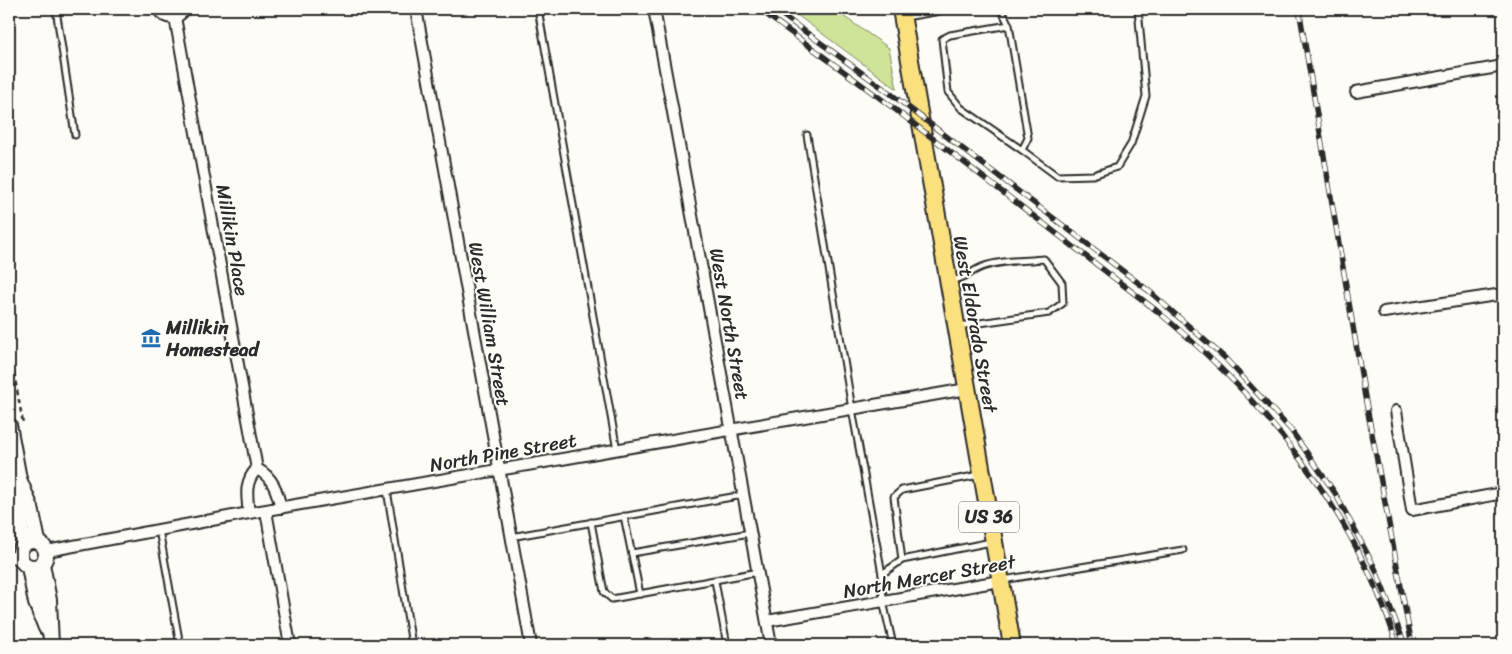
<svg xmlns="http://www.w3.org/2000/svg" width="1512" height="654" font-family="Sriracha,sans-serif">
  <style>
    .green { fill: #cfe499; stroke: #7d8862 }
    .lines { fill: none; stroke-linecap: round; stroke-linejoin: round }
    .lane-casing { stroke: #2b2b2b; stroke-width: 9 }
    .street-casing { stroke: #2b2b2b; stroke-width: 14 }
    .secondary-casing { stroke: #2b2b2b; stroke-width: 18 }
    .primary-casing { stroke: #2b2b2b; stroke-width: 20 }
    .path { stroke: #2b2b2b; stroke-width: 2.5; stroke-dasharray: 5 4; stroke-linecap: butt }
    .lane { stroke: #fdfcf7; stroke-width: 5 }
    .street { stroke: #fdfcf7; stroke-width: 10 }
    .secondary { stroke: #fdfcf7; stroke-width: 14 }
    .primary { stroke: #fbe080; stroke-width: 16 }
    .rail-casing { stroke: #2b2b2b; stroke-width: 5.5 }
    .rail { stroke: #fdfcf7; stroke-width: 4; stroke-dasharray: 11; stroke-linecap: butt }
    .labels { text-anchor: middle; stroke-width: 4; stroke-linejoin: round; paint-order: stroke }
    .shield { fill: #fdfcf7; stroke: #6a6a68; stroke-width: 1 }
    .shield-label { font-size: 18px; font-weight: bold; fill: #2b2b2b }
    .street-label { font-size: 19px; fill: #2b2b2b; stroke: #fdfcf7 }
    .poi-label { font-size: 19px; font-weight: bold; fill: #2b2b2b; stroke: #fdfcf7; text-anchor: start }
  </style>
  <rect width="100%" height="100%" fill="#fdfcf7"/>
  <filter id="ink" filterUnits="userSpaceOnUse"><feTurbulence type="fractalNoise" baseFrequency=".02" numOctaves="2"/><feDisplacementMap in="SourceGraphic" scale="10" xChannelSelector="R" yChannelSelector="G"/><feConvolveMatrix kernelMatrix="1 2 1 2 8 2 1 2 1" color-interpolation-filters="sRGB"/></filter>
  <g filter="url(#ink)">
    <polygon class="green" points="789,9 833,9 889,48 897,89"/>
    <g class="lines">
      <defs>
        <g id="lane">
          <polyline points="56,9 75,135"/>
          <polyline points="538,9 617,450"/>
          <polyline points="1001,9 1009,25 1028,138 1022,150 961,108 948,92 942,39 950,35 1009,25"/>
          <polyline points="807,135 852,409 882,574"/>
          <polyline points="1022,150 1057,176 1093,175 1117,167 1131,144 1146,96 1138,9"/>
          <path d="M950,281C968,278 969,272 982,267C1001,260 1024,261 1044,259L1062,283L1063,303L1049,313L959,326"/>
          <polyline points="387,490 412,645"/>
          <polyline points="624,516 640,594"/>
          <polyline points="591,522 604,592 612,599 758,572"/>
          <polyline points="159,530 180,645"/>
          <polyline points="511,537 743,495"/>
          <polyline points="632,553 750,533"/>
          <polyline points="902,560 991,542"/>
          <polyline points="1003,580 1183,550"/>
          <polyline points="715,581 727,645"/>
          <polyline points="893,645 883,601 882,574 902,560 894,497 902,490 979,475"/>
        </g>
        <g id="street">
          <path d="M158,9C165,21 178,20 185,9"/>
          <polyline points="416,9 531,645"/>
          <polyline points="654,9 771,645"/>
          <polyline points="902,15 937,9"/>
          <polyline points="175,17 257,469"/>
          <polyline points="1356,92 1503,66"/>
          <polyline points="1384,312 1503,294"/>
          <polyline points="1396,411 1412,510 1503,493"/>
          <path d="M257,469C273,477 277,491 281,508"/>
          <polyline points="266,511 290,645"/>
          <path d="M249,513C247,497 244,481 257,469"/>
          <polyline points="47,551 249,513 967,389"/>
          <polyline points="9,558 20,556"/>
          <polyline points="767,621 1000,581"/>
        </g>
        <g id="secondary">
          <polyline points="9,425 19,479 31,508 38,541"/>
          <polyline points="19,482 18,509 24,544"/>
          <circle cx="33" cy="554" r="13"/>
          <polyline points="42,564 49,600 51,645"/>
          <polyline points="29,567 36,603 46,628"/>
        </g>
        <polyline id="primary" points="901,9 1012,645"/>
      </defs>
      <use href="#lane" class="lane-casing"/>
      <use href="#street" class="street-casing"/>
      <use href="#secondary" class="secondary-casing"/>
      <use href="#primary" class="primary-casing"/>
      <polyline class="path" points="9,346 23,423"/>
      <use href="#lane" class="lane"/>
      <use href="#street" class="street"/>
      <use href="#secondary" class="secondary"/>
      <use href="#primary" class="primary"/>
      <defs>
        <g id="rail">
          <path d="M759,9L892,107L1157,311C1264,399 1355,511 1397,645"/>
          <polyline points="774,9 891,94 1149,291 1225,358 1291,430 1335,493 1375,568 1405,645"/>
          <polyline points="1299,9 1365,397 1412,645"/>
        </g>
      </defs>
      <use href="#rail" class="rail-casing"/>
      <use href="#rail" class="rail"/>
    </g>
  </g>
  <defs>
    <symbol id="museum-bare" viewBox="-9 -9 18 18"><path d="M0-6L6-3V-2H-6V-3ZM-5-1h2V3h-2ZM-1-1h2V3h-2ZM3-1h2V3H3ZM-6 4H6V6H-6Z" fill="#1f6fb2" stroke="#fdfcf7" stroke-width="2.5" paint-order="stroke"/></symbol>
  </defs>
  <g fill-rule="evenodd">
    <use href="#museum-bare" x="137" y="324" width="28" height="28"/>
  </g>
  <g class="labels">
    <rect class="shield" x="959" y="501.5" width="60" height="31" rx="4"/>
    <g class="shield-label">
      <text x="989" y="523">US 36</text>
    </g>
    <g class="street-label">
      <text transform="translate(233 240) rotate(80)" y="7">Millikin Place</text>
      <text transform="translate(490 324) rotate(80)" y="7">West William Street</text>
      <text transform="translate(730 324) rotate(80)" y="7">West North Street</text>
      <text transform="translate(976 324) rotate(80)" y="7">West Eldorado Street</text>
      <text transform="translate(503 452) rotate(-10)" y="7">North Pine Street</text>
      <text transform="translate(929 576) rotate(-10)" y="7">North Mercer Street</text>
    </g>
    <g class="poi-label">
      <text x="166" y="334">Millikin<tspan x="166" dy="22">Homestead</tspan></text>
    </g>
  </g>
  <rect width="1512" height="654" fill="none" stroke="#fdfcf7" stroke-width="30"/>
  <rect x="15" y="15" width="1482" height="624" fill="none" stroke="#2b2b2b" stroke-width="2" filter="url(#ink)"/>
</svg>
